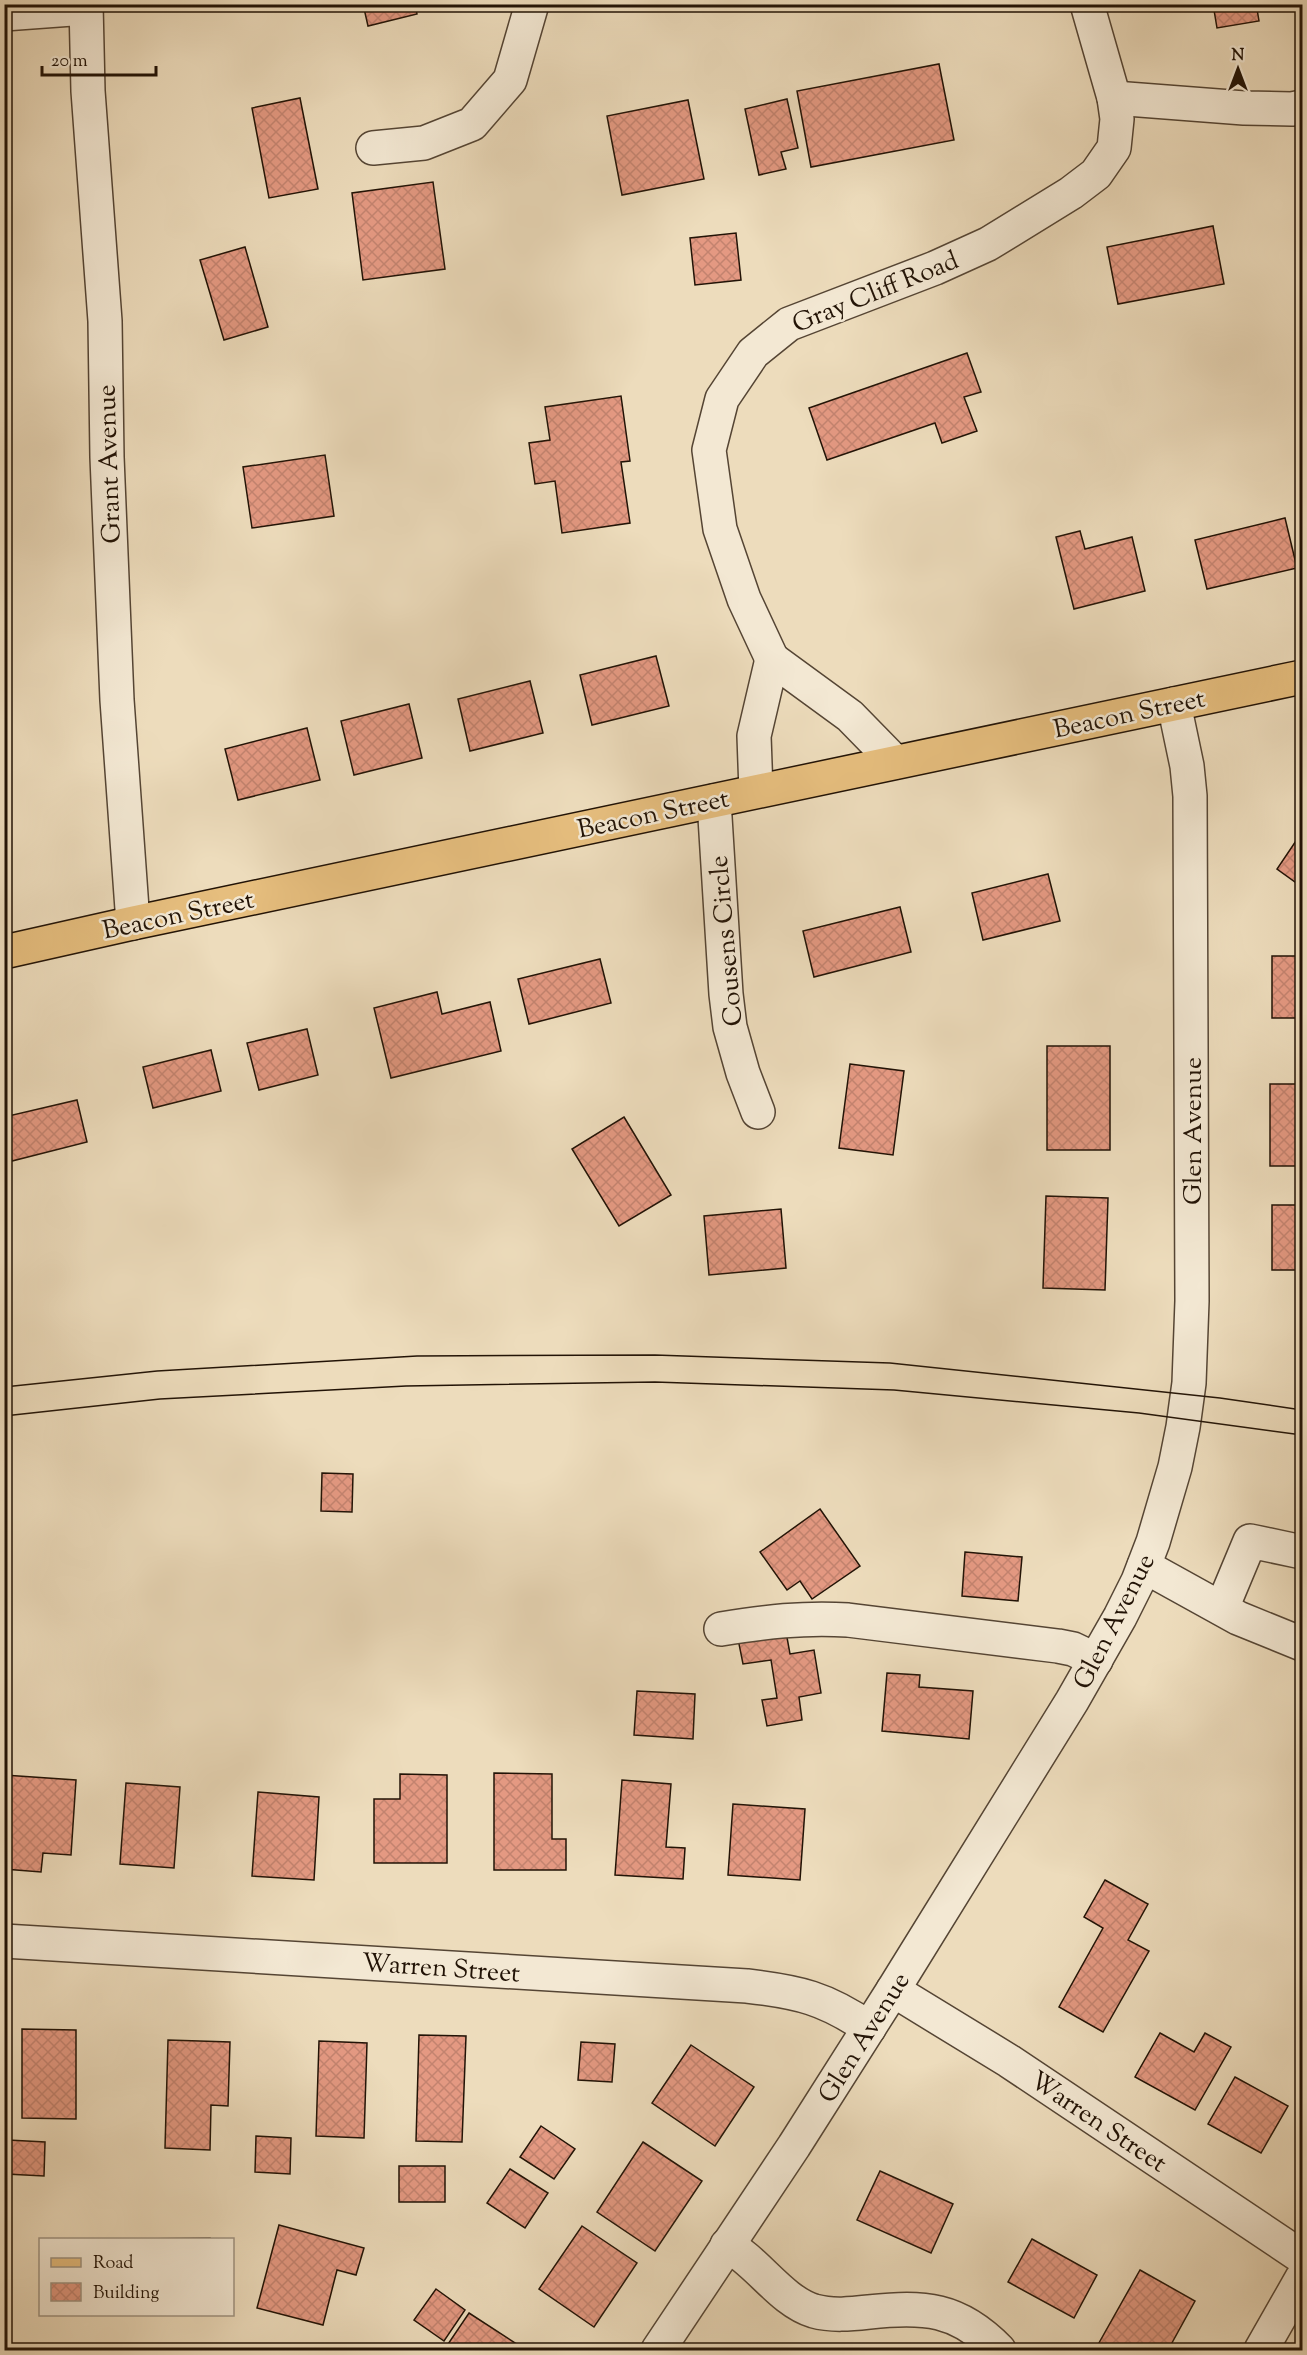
<svg xmlns="http://www.w3.org/2000/svg" width="1307" height="2355" font-family="'Sorts Mill Goudy',serif">
  <style>
    .building { fill: url(#building-cross-hatch); stroke: #221306; stroke-width: 1.5 }
    .lines { fill: none; stroke-linecap: round; stroke-linejoin: round }
    .minor-casing { stroke: #554534; stroke-width: 36 }
    .major-casing { stroke: #221306; stroke-width: 36 }
    .minor { stroke: #f3e8d3; stroke-width: 33 }
    .major { stroke: #e6be7e; stroke-width: 33 }
    .tram { stroke: #221306; stroke-width: 1.5 }
    .labels { text-anchor: middle; stroke-width: 5; stroke-linejoin: round; paint-order: stroke }
    .street-label { font-size: 26px; fill: #221306; stroke: #f3e8d3 }
  </style>
  <defs>
    <pattern id="building-cross-hatch" width="8" height="8" patternUnits="userSpaceOnUse" patternTransform="scale(1.5)"><rect width="8" height="8" fill="#e49982"/><path d="M0 0l8 8M0 8l8-8" fill="none" stroke="#c3836f"/></pattern>
  </defs>
  <rect width="100%" height="100%" fill="#eddcbc"/>
  <filter id="stains"><feTurbulence type="fractalNoise" baseFrequency=".00333" numOctaves="4"/><feColorMatrix values="0 0 0 0 .2 0 0 0 0 .09 0 0 0 0 .02 0 0 0 .5 -.17"/></filter>
  <radialGradient id="worn" r=".72"><stop offset=".6" stop-color="#630" stop-opacity="0"/><stop offset="1" stop-color="#630" stop-opacity=".3"/></radialGradient>
  <g class="building">
    <polygon points="363,4 415,4 417,14 368,26"/>
    <polygon points="1213,4 1287,4 1257,9 1259,21 1217,28"/>
    <polygon points="939,64 954,140 811,167 797,91"/>
    <polygon points="300,98 318,189 269,198 252,108"/>
    <polygon points="787,99 798,148 781,152 786,169 759,175 745,109"/>
    <polygon points="688,100 704,179 622,195 607,116"/>
    <polygon points="433,182 445,269 363,280 352,193"/>
    <polygon points="1213,226 1224,284 1118,304 1107,247"/>
    <polygon points="736,233 741,280 695,285 690,238"/>
    <polygon points="245,247 268,327 224,340 200,260"/>
    <polygon points="967,353 981,392 964,397 977,431 942,443 935,423 827,460 809,408"/>
    <polygon points="621,396 630,461 621,462 630,523 562,533 555,481 535,484 529,443 550,440 545,407"/>
    <polygon points="325,455 334,516 252,528 243,467"/>
    <polygon points="1285,518 1297,568 1207,589 1195,540"/>
    <polygon points="1080,531 1085,549 1132,537 1145,591 1074,609 1056,537"/>
    <polygon points="656,656 669,706 592,725 580,675"/>
    <polygon points="530,681 543,733 470,751 458,699"/>
    <polygon points="409,704 422,758 354,775 341,721"/>
    <polygon points="307,728 320,780 238,800 225,749"/>
    <polygon points="1302,832 1302,887 1277,869"/>
    <polygon points="1048,874 1060,921 983,940 972,893"/>
    <polygon points="900,907 911,952 814,977 803,931"/>
    <rect x="1272" y="956" width="30" height="62"/>
    <polygon points="600,959 611,1003 529,1024 518,979"/>
    <polygon points="437,992 442,1014 490,1002 501,1051 391,1078 374,1008"/>
    <polygon points="307,1029 318,1075 259,1090 247,1043"/>
    <rect x="1047" y="1046" width="63" height="104"/>
    <polygon points="211,1050 221,1091 153,1108 143,1067"/>
    <polygon points="850,1064 904,1071 893,1155 839,1148"/>
    <rect x="1270" y="1084" width="32" height="82"/>
    <polygon points="77,1100 87,1142 12,1161 4,1129 4,1117"/>
    <polygon points="624,1117 671,1195 619,1226 572,1149"/>
    <polygon points="1046,1196 1108,1198 1105,1290 1043,1288"/>
    <rect x="1272" y="1205" width="30" height="65"/>
    <polygon points="781,1209 786,1268 709,1275 704,1216"/>
    <polygon points="322,1473 353,1474 352,1512 321,1511"/>
    <polygon points="820,1509 860,1566 812,1599 800,1581 787,1590 760,1552"/>
    <polygon points="965,1552 1022,1557 1018,1601 962,1596"/>
    <polygon points="786,1632 790,1654 814,1650 821,1693 799,1697 802,1720 767,1726 762,1700 777,1698 771,1660 743,1664 738,1639"/>
    <polygon points="887,1673 920,1675 919,1687 973,1691 969,1739 882,1731"/>
    <polygon points="4,1681 9,1682 5,1735 4,1735"/>
    <polygon points="637,1691 695,1694 693,1739 634,1735"/>
    <polygon points="494,1773 552,1774 552,1839 566,1839 566,1870 494,1870"/>
    <polygon points="400,1774 447,1775 447,1863 374,1863 374,1799 400,1799"/>
    <polygon points="4,1775 76,1780 71,1855 43,1853 41,1872 4,1869"/>
    <polygon points="622,1780 671,1784 666,1847 685,1848 683,1879 615,1875"/>
    <polygon points="126,1783 180,1787 174,1868 120,1864"/>
    <polygon points="258,1792 319,1797 314,1880 252,1876"/>
    <polygon points="733,1804 805,1809 800,1880 728,1875"/>
    <polygon points="1105,1880 1148,1904 1128,1940 1149,1951 1103,2032 1059,2007 1103,1928 1084,1917"/>
    <polygon points="22,2029 76,2030 76,2119 22,2118"/>
    <polygon points="1160,2033 1194,2052 1205,2033 1231,2047 1195,2110 1135,2077"/>
    <polygon points="419,2035 466,2036 462,2142 416,2141"/>
    <polygon points="168,2040 230,2042 228,2106 211,2105 210,2150 165,2148"/>
    <polygon points="319,2041 367,2043 364,2138 316,2136"/>
    <polygon points="581,2042 615,2044 612,2082 578,2080"/>
    <polygon points="691,2045 754,2087 715,2146 652,2103"/>
    <polygon points="1235,2077 1288,2106 1261,2153 1208,2124"/>
    <polygon points="541,2126 575,2149 554,2179 520,2157"/>
    <polygon points="256,2136 291,2138 290,2174 255,2172"/>
    <polygon points="8,2140 45,2142 44,2176 6,2174"/>
    <polygon points="643,2142 702,2181 655,2251 597,2212"/>
    <rect x="399" y="2166" width="46" height="36"/>
    <polygon points="510,2169 548,2193 525,2228 487,2203"/>
    <polygon points="880,2171 953,2204 931,2253 857,2220"/>
    <polygon points="279,2225 364,2248 356,2275 337,2270 323,2325 257,2308"/>
    <polygon points="582,2226 637,2263 594,2327 539,2289"/>
    <polygon points="210,2238 210,2240 66,2240"/>
    <polygon points="1032,2239 1097,2275 1074,2318 1008,2282"/>
    <polygon points="1140,2270 1195,2301 1168,2350 1095,2350"/>
    <polygon points="436,2289 465,2310 444,2341 414,2320"/>
    <polygon points="469,2313 526,2350 444,2350"/>
  </g>
  <g class="lines">
    <defs>
      <g id="minor">
        <polyline points="86,4 88,91 105,321 107,457 117,700 133,923"/>
        <polyline points="4,14 86,8"/>
        <polyline points="1114,98 1244,108 1292,109 1302,107"/>
        <polyline points="373,148 424,143 472,124 510,80 532,4"/>
        <polyline points="772,659 744,599 720,529 709,450 722,399 753,353 789,324 935,268 988,244 1071,193 1096,174 1114,148 1117,119 1114,98 1087,4"/>
        <polyline points="756,791 754,736 772,659 850,716 895,762"/>
        <polyline points="714,801 726,994 730,1027 743,1073 758,1112"/>
        <polyline points="1144,1566 1238,1618 1302,1644"/>
        <polyline points="1222,1608 1250,1541 1302,1552"/>
        <path d="M721,1629C764,1622 804,1617 848,1620L1058,1646L1073,1649L1096,1660"/>
        <path d="M4,1941L747,1986C799,1992 825,1998 869,2028"/>
        <polyline points="893,1990 1009,2061 1302,2257"/>
        <path d="M727,2245C758,2262 781,2301 814,2311C832,2316 851,2314 869,2312C924,2306 958,2308 999,2350"/>
        <polyline points="658,2350 794,2146 893,1990 1072,1701 1120,1617 1138,1581 1153,1542 1175,1467 1183,1427 1189,1383 1192,1301 1190,796 1187,766 1174,704"/>
        <polyline points="1261,2350 1302,2278"/>
      </g>
      <polyline id="major" points="4,952 133,923 1302,677"/>
    </defs>
    <use href="#minor" class="minor-casing"/>
    <use href="#major" class="major-casing"/>
    <use href="#minor" class="minor"/>
    <use href="#major" class="major"/>
    <g class="tram">
      <polyline points="4,1387 157,1371 417,1356 655,1355 890,1363 1220,1398 1302,1410"/>
      <polyline points="4,1416 160,1399 406,1386 655,1382 894,1390 1139,1413 1302,1435"/>
    </g>
  </g>
  <g class="labels">
    <g class="street-label">
      <text transform="translate(875 291) rotate(-22)" y="9">Gray Cliff Road</text>
      <text transform="translate(108 464) rotate(-92)" y="9">Grant Avenue</text>
      <text transform="translate(1129 713) rotate(-12)" y="9">Beacon Street</text>
      <text transform="translate(653 813) rotate(-12)" y="9">Beacon Street</text>
      <text transform="translate(178 914) rotate(-12)" y="9">Beacon Street</text>
      <text transform="translate(725 941) rotate(-95)" y="9">Cousens Circle</text>
      <text transform="translate(1192 1131) rotate(-90)" y="9">Glen Avenue</text>
      <text transform="translate(1113 1621) rotate(-63)" y="9">Glen Avenue</text>
      <text transform="translate(441 1967) rotate(4)" y="9">Warren Street</text>
      <text transform="translate(863 2037) rotate(-58)" y="9">Glen Avenue</text>
      <text transform="translate(1099 2121) rotate(34)" y="9">Warren Street</text>
    </g>
  </g>
  <rect width="1307" height="2355" fill="none" stroke="#eddcbc" stroke-width="24"/>
  <rect x="6" y="6" width="1295" height="2343" fill="none" stroke="#221306" stroke-width="3"/>
  <rect x="12" y="12" width="1283" height="2331" fill="none" stroke="#221306" stroke-width="1.5"/>
  <rect x="39" y="2238" width="195" height="78" fill="#f3e8d3" stroke="#9f9381" stroke-width="1.5"/>
  <rect x="51" y="2258" width="30" height="9" fill="#e6be7e" stroke="#9f9381" stroke-width="1.5"/>
  <text x="93" y="2268" font-size="18" fill="#221306">Road</text>
  <rect x="51" y="2283" width="30" height="18" fill="url(#building-cross-hatch)" stroke="#9f9381" stroke-width="1.5"/>
  <text x="93" y="2298" font-size="18" fill="#221306">Building</text>
  <g transform="translate(1238 69)" stroke="#f3e8d3" stroke-width="4.5" paint-order="stroke">
  <path d="M0-4.5L10 22L0 15L-10 22Z" fill="#221306"/>
  <text y="-9" font-size="16" font-weight="bold" text-anchor="middle" fill="#221306">N</text>
  </g>
  <path d="M42 66v9h114v-9" fill="none" stroke="#221306" stroke-width="3"/>
  <text x="51" y="66" font-size="18" fill="#221306" stroke="#f3e8d3" stroke-width="4.5" paint-order="stroke">20 m</text>
  <rect width="100%" height="100%" filter="url(#stains)"/>
  <rect width="100%" height="100%" fill="url(#worn)"/>
</svg>
